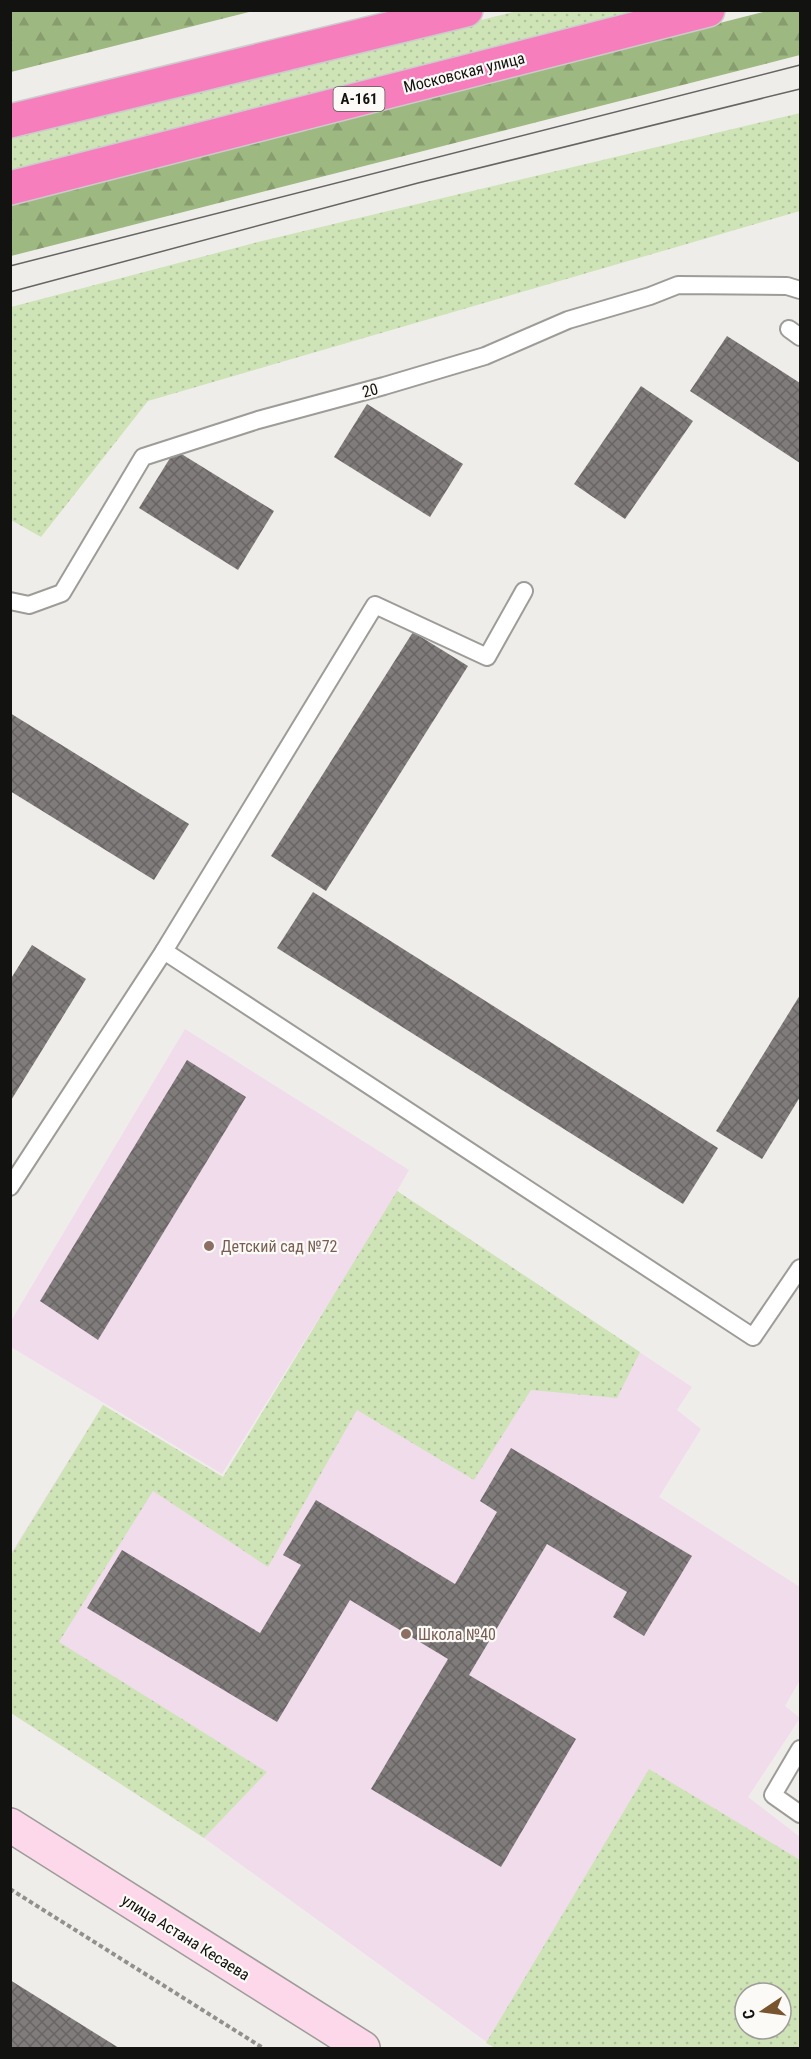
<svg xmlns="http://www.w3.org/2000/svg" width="811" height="2059" font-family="'Roboto Condensed',sans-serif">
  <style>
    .education { fill: #f1dcec; fill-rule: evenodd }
    .grass { fill: url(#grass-dots); fill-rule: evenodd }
    .forest { fill: url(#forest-firs) }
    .building { fill: url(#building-cross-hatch) }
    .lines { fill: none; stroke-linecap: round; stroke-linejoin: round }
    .lane-casing { stroke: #9d9c98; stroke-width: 20 }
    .secondary-casing { stroke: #9d9c98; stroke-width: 36 }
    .highway-casing { stroke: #cbcbcb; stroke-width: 36 }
    .path { stroke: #91908d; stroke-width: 4; stroke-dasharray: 4.5 3; stroke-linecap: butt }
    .lane { stroke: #fff; stroke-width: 16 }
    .secondary { stroke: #fdd8eb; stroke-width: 33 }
    .highway { stroke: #f77ebc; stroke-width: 33 }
    .tram { stroke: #666563; stroke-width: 1.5 }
    .education-dot { fill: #8d6e63; stroke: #fcfaf6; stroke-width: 2 }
    .labels { text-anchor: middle; stroke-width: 4.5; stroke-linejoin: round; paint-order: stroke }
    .shield { fill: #fcfaf6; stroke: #585856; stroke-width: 1.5 }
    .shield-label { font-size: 15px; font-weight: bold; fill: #121211 }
    .street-label { font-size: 16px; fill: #121211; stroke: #fcfaf6 }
    .education-label { font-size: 16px; fill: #785e54; stroke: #fcfaf6; text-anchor: start }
  </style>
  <defs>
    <pattern id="grass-dots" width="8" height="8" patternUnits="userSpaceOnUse" patternTransform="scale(1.5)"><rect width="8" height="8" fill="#cee4b7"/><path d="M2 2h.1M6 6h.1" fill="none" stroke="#b0c39c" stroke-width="1.8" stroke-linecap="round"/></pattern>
    <pattern id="forest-firs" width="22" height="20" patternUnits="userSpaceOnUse" patternTransform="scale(1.5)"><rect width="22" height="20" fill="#9eb881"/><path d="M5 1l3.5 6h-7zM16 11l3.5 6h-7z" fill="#879d6e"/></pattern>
    <pattern id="building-cross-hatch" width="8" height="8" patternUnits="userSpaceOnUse" patternTransform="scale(1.5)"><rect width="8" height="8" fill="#817c7c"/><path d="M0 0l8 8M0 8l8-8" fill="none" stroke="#686464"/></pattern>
  </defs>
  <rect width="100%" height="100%" fill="#efede9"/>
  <path class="education" d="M185,1029L409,1170L397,1191L692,1387L677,1410L701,1429L659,1497L800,1587V1680L785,1706L800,1718L748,1797L800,1837V2048H495L204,1838L11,1713L10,1555L103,1405L223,1477L337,1289L222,1474L11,1347V1321ZM745,1993H781V2029H745Z"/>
  <g class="grass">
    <polygon points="517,11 665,11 11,176 11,138"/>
    <polygon points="800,113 800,211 148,401 41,537 11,520 11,307 262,241"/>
    <polygon points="397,1191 640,1352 617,1398 531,1390 474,1480 357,1410 268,1567 153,1491 59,1642 267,1772 204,1838 11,1713 11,1555 103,1405 223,1477"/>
    <path d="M649,1769L800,1860V2048H495L486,2043ZM745,1993H781V2029H745Z"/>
  </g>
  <g class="forest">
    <polygon points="11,10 253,10 253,11 11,72"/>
    <polygon points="767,11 800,11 800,55 11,256 11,203"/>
  </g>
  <g class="building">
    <polygon points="727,336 800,383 800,463 690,391"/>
    <polygon points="641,386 693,421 625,519 574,484"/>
    <polygon points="367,404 463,464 430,517 334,457"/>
    <polygon points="175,450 274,511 238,570 139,508"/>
    <polygon points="413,632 468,666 326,891 271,856"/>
    <polygon points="10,713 189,824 154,880 10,791"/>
    <polygon points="313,892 718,1148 683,1204 277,948"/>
    <polygon points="32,945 86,979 10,1102 10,980"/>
    <polygon points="800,995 800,1097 762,1159 716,1131"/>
    <polygon points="187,1060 246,1097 98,1340 40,1301"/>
    <polygon points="511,1448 692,1556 644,1636 613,1617 627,1592 547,1544 469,1675 576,1739 501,1867 371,1789 448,1659 350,1600 277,1722 87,1608 122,1550 260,1633 301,1565 283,1555 316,1500 455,1584 497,1512 480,1501"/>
    <polygon points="10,1980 119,2048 10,2048"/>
  </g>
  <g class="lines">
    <defs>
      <g id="lane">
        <polyline points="789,329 800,337"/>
        <polyline points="10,601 29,605 62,593 143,457 258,420 384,386 485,356 568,320 650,296 678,285 787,286 800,290"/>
        <polyline points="164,951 375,605 487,657 524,591"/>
        <polyline points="10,1187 164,951 753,1337 800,1268"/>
        <polyline points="800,1749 773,1795 800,1814"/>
      </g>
      <polyline id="secondary" points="10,1825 363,2048"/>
      <g id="highway">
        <polyline points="10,121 466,10"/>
        <polyline points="10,188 708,10"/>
      </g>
    </defs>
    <use href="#lane" class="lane-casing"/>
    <use href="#secondary" class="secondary-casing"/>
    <use href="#highway" class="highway-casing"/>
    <polyline class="path" points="10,1889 263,2048"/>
    <use href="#lane" class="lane"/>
    <use href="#secondary" class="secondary"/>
    <use href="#highway" class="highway"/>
    <g class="tram">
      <polyline points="10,266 800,65"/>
      <polyline points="10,292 418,183 800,89"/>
    </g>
  </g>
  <g class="education-dot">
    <circle cx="209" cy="1246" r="6"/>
    <circle cx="406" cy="1634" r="6"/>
  </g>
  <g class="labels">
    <rect class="shield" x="333.5" y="87" width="51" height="24" rx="4.5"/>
    <g class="shield-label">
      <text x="359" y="104">А-161</text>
    </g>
    <g class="street-label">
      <text transform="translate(464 72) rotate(-14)" y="6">Московская улица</text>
      <text transform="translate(370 390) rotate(-15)" y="6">20</text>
      <text transform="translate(186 1937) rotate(32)" y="6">улица Астана Кесаева</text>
    </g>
    <g class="education-label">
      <text x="221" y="1252">Детский сад №72</text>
      <text x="418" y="1640">Школа №40</text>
    </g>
  </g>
  <rect width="811" height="2059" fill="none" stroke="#121211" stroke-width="24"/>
  <g transform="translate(763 2011) rotate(257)"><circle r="28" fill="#fcfaf6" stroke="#9e9d9a" stroke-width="1.5"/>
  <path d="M0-4.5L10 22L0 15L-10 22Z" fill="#78552e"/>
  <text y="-9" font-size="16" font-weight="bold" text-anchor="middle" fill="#121211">С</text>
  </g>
</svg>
